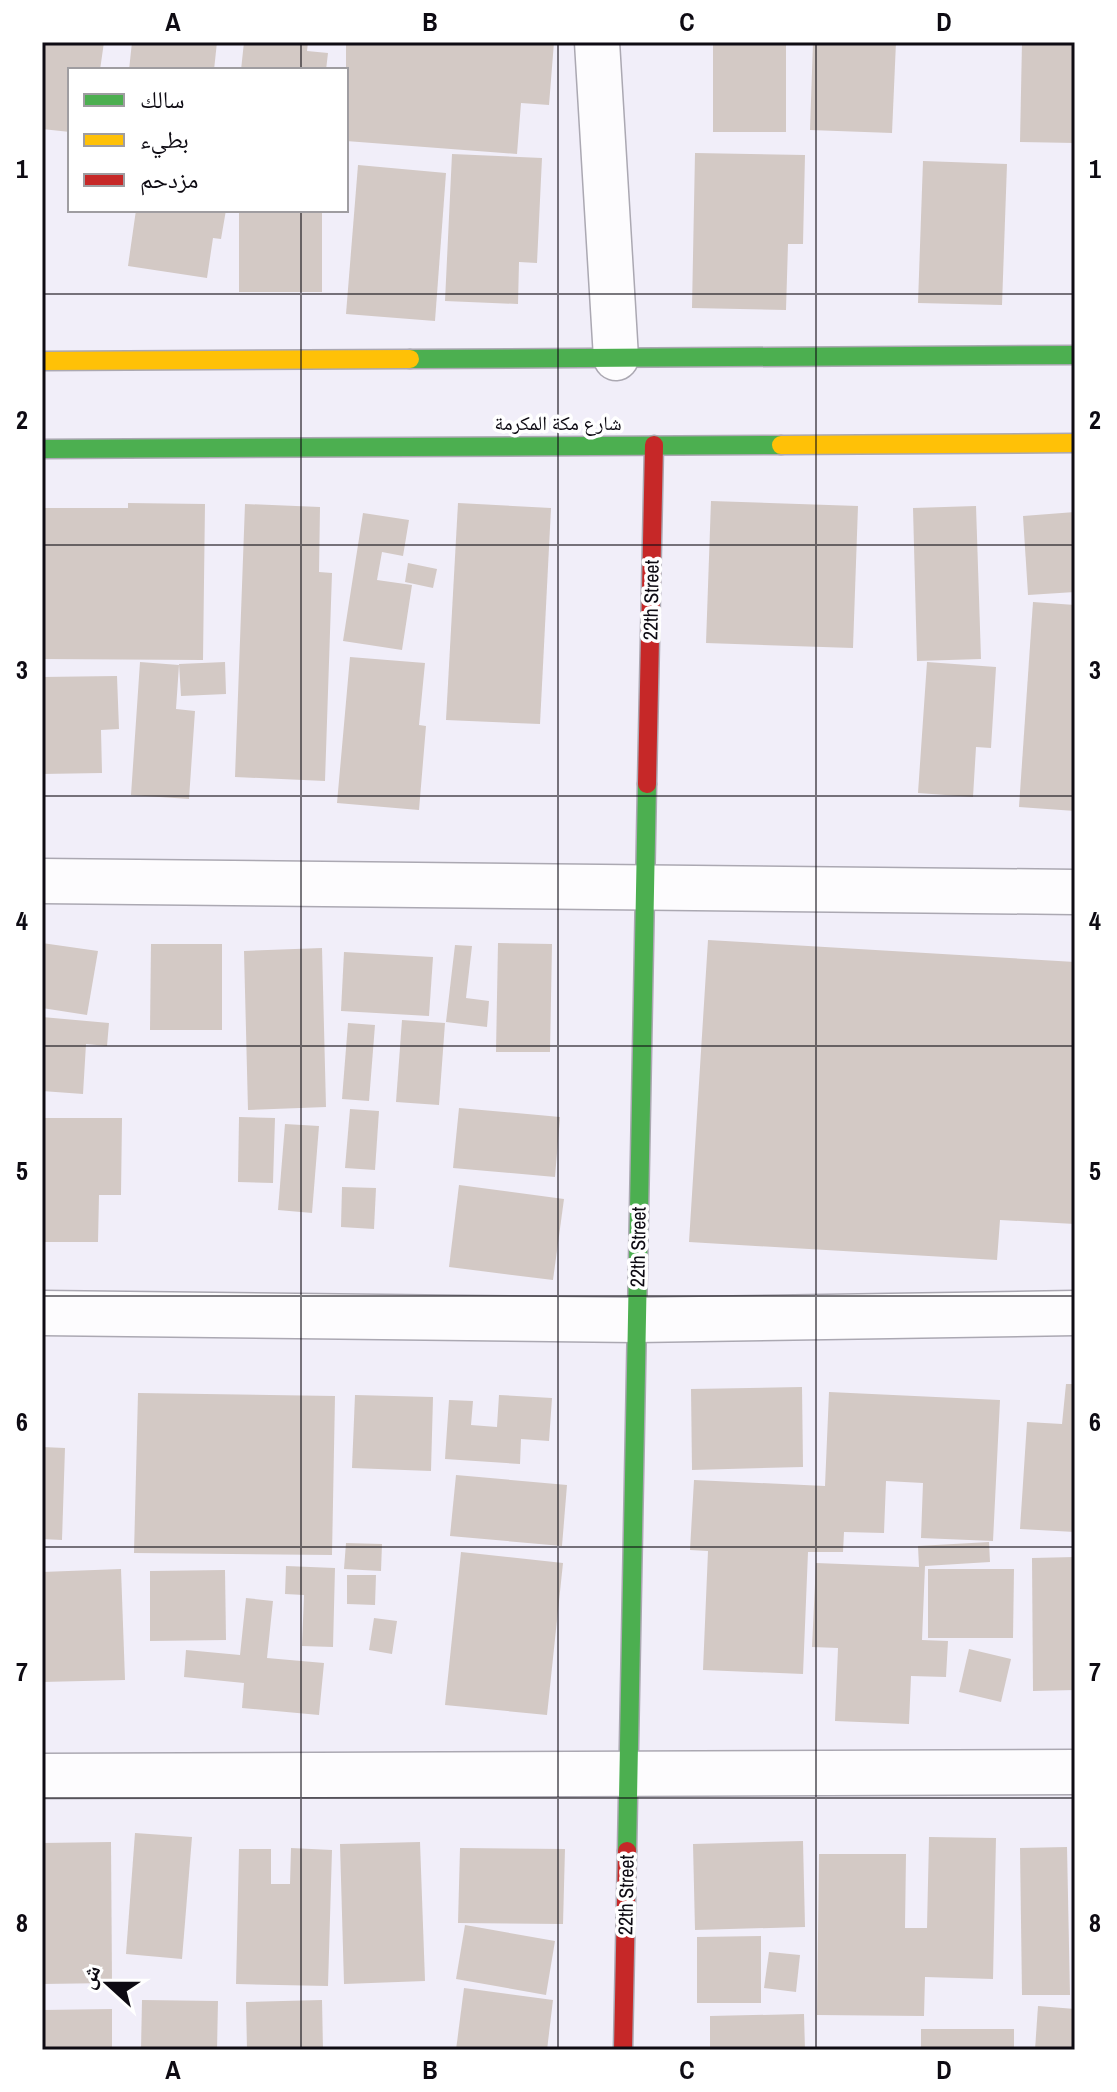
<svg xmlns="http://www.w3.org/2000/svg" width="1117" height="2092" font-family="'Archivo Narrow','Noto Naskh Arabic',sans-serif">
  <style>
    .building { fill: #d3c9c5 }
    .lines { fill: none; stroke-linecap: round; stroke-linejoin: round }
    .street-casing { stroke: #aba8b2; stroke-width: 47 }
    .fast-casing { stroke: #aba8b2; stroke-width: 21 }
    .slow-casing { stroke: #aba8b2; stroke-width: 21 }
    .jam-casing { stroke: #aba8b2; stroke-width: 21 }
    .street { stroke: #fdfcfe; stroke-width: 44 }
    .fast { stroke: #4caf50; stroke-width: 18 }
    .slow { stroke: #ffc107; stroke-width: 18 }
    .jam { stroke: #c62828; stroke-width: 18 }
    .grid { fill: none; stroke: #0e0b13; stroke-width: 2; stroke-opacity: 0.55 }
    .labels { text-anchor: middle; stroke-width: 7; stroke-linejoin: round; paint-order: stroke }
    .street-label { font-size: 20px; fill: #0e0b13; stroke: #fff }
    .neatline { fill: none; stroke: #0e0b13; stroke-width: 3 }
    .grid-label { font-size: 26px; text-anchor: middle; font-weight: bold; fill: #0e0b13 }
  </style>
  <rect width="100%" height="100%" fill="#f1eef9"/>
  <g class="building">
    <polygon points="42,42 104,42 100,70 70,70 70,132 42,129"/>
    <polygon points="132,42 217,42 214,70 129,70"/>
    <polygon points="244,42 308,42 307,51 328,53 326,70 241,70"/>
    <polygon points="346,42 554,42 549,105 521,103 517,154 346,141"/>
    <rect x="713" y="42" width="73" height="90"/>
    <polygon points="813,42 896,42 892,133 810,130"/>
    <polygon points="1022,42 1075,42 1075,143 1020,142"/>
    <polygon points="695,153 805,155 803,244 788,244 786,310 692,308"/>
    <polygon points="452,154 542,158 537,263 519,262 518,304 445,301"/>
    <polygon points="923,161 1007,164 1002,305 918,303"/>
    <polygon points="358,165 446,173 435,321 346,314"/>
    <polygon points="136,210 226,210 221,239 213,238 207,278 128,266"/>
    <rect x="239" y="210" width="83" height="82"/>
    <polygon points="711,501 858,506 853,648 706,643"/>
    <polygon points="128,503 205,504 203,660 42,659 42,508 128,508"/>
    <polygon points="458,503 551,508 540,724 446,720"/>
    <polygon points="245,504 320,507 319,572 332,573 325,781 235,777"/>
    <polygon points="976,506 981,659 917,661 913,508"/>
    <polygon points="1075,512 1075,592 1028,595 1023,516"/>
    <polygon points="363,513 409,520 403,556 382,552 377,580 412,585 402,650 343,641"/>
    <polygon points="408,563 437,569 433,588 405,582"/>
    <polygon points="1033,602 1075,605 1075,811 1019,807"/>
    <polygon points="350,657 425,663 419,725 426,726 419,810 337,803"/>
    <polygon points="140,662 179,665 176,709 195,711 189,799 131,795"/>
    <polygon points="225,662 226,694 181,696 179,664"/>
    <polygon points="927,662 996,667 991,748 976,747 973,797 918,793"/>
    <polygon points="117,676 119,729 101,730 102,773 42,774 42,677"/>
    <polygon points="708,940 1075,962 1075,1224 1000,1220 997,1260 689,1242"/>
    <polygon points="42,943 98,951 87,1015 42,1008"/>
    <polygon points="498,943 552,944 550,1052 496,1052"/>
    <polygon points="151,944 222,944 222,1030 150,1030"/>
    <polygon points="455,945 472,946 466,998 489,1001 487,1027 446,1022"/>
    <polygon points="322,948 326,1107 248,1110 244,951"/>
    <polygon points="344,952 433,957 429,1016 341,1011"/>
    <polygon points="42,1017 109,1023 107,1046 86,1044 83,1094 42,1091"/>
    <polygon points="402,1020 445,1023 439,1105 396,1102"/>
    <polygon points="348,1023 375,1025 369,1101 342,1099"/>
    <polygon points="459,1108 560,1117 555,1177 453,1168"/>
    <polygon points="350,1109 379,1111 375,1170 345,1168"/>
    <polygon points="239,1117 275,1118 273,1183 238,1182"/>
    <polygon points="42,1118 122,1118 121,1195 99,1195 98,1242 42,1242"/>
    <polygon points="285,1124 319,1126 312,1213 278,1210"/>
    <polygon points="459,1185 564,1199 553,1280 449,1267"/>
    <polygon points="342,1187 376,1188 374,1229 341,1227"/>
    <polygon points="1066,1384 1075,1384 1075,1532 1020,1529 1027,1422 1062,1424"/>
    <polygon points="802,1387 803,1467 692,1470 691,1389"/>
    <polygon points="829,1392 1000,1400 993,1541 921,1538 923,1483 886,1481 884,1533 844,1532 843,1552 808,1552 803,1674 703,1670 708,1551 690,1550 694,1480 825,1486"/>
    <polygon points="138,1393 335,1396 332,1555 134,1553"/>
    <polygon points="355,1395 433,1397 431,1471 352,1468"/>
    <polygon points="499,1395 552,1398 549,1441 521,1439 520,1464 445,1459 449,1400 473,1401 471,1425 497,1427"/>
    <polygon points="42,1447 65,1448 62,1540 42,1539"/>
    <polygon points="456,1475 567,1485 562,1546 450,1536"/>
    <polygon points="989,1542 990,1562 925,1566 922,1640 948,1641 946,1677 911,1676 909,1724 835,1721 838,1648 812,1647 816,1563 919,1567 918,1546"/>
    <polygon points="346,1543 382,1544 381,1571 344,1569"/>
    <polygon points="461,1552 563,1563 547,1715 445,1705"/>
    <polygon points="1075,1557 1075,1690 1033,1691 1032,1558"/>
    <polygon points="286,1566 335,1568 333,1647 302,1646 304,1595 285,1594"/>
    <polygon points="121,1569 125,1680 42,1682 42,1572"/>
    <polygon points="928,1569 1014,1569 1013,1638 928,1638"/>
    <polygon points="225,1570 226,1640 150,1641 150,1571"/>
    <polygon points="347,1575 376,1575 375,1605 347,1604"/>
    <polygon points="246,1598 273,1601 267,1658 324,1663 319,1715 242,1708 244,1683 184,1677 186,1650 240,1655"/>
    <polygon points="374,1618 397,1621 392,1654 369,1650"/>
    <polygon points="969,1649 1011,1659 1001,1702 959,1692"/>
    <polygon points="135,1833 192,1837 182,1959 126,1954"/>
    <polygon points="929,1837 996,1838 993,1979 925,1977 924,2016 817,2015 819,1854 906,1854 905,1928 927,1928"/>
    <polygon points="803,1841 805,1927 695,1930 693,1844"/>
    <polygon points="111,1842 112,1983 42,1984 42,1843"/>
    <polygon points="420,1842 425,1981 344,1984 340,1844"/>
    <polygon points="1067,1847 1070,1995 1022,1995 1020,1848"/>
    <polygon points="291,1848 332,1850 328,1986 236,1984 239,1849 271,1849 271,1884 290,1884"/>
    <polygon points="460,1848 565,1849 563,1924 458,1923"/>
    <polygon points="465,1925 555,1941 546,1995 456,1979"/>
    <polygon points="761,1936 761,2003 697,2003 697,1937"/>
    <polygon points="769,1952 800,1955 796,1992 764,1988"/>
    <polygon points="464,1988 553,2000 547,2050 456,2050"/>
    <polygon points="142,2000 218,2001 217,2050 141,2050"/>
    <polygon points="322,2000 323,2050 247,2050 246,2002"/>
    <polygon points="1038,2006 1075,2009 1075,2050 1035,2050"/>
    <polygon points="112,2009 112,2050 42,2050 42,2010"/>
    <polygon points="804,2014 805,2050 710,2050 710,2016"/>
    <rect x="921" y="2029" width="93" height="21"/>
  </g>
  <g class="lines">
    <defs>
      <g id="street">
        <polyline points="597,42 616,358"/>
        <polyline points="42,881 1075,892"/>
        <polyline points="42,1313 636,1320 1075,1313"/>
        <polyline points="42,1776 1075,1772"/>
      </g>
      <g id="fast">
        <polyline points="410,359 1075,355"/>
        <polyline points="42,449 781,445"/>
        <polyline points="627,1851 647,784"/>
      </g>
      <g id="slow">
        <polyline points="42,361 410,359"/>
        <polyline points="781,445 1075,443"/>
      </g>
      <g id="jam">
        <polyline points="647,784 654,445"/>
        <polyline points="623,2050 627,1851"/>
      </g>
    </defs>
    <use href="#street" class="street-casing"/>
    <use href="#fast" class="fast-casing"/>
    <use href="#slow" class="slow-casing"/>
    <use href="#jam" class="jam-casing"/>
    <use href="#street" class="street"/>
    <use href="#fast" class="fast"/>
    <use href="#slow" class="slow"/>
    <use href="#jam" class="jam"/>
  </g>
  <path class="grid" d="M301,42V70M558,42V2050M816,42V2050M301,210V2050M42,294H1075M42,545H1075M42,796H1075M42,1046H1075M42,1296H1075M42,1547H1075M42,1798H1075"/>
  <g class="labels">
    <g class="street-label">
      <text x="558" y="430">شارع مكة المكرمة</text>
      <text transform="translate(651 600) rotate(-89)" y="7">22th Street</text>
      <text transform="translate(638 1247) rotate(-89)" y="7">22th Street</text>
      <text transform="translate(626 1895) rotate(-89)" y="7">22th Street</text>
    </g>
  </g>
  <rect width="1117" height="2092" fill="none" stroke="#ffffff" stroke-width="88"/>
  <rect x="68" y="68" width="280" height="144" fill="#ffffff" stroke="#9f9da1" stroke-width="2"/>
  <rect x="84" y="94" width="40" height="12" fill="#4caf50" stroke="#9f9da1" stroke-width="2"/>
  <text x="140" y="108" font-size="24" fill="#0e0b13">سالك</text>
  <rect x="84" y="134" width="40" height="12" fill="#ffc107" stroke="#9f9da1" stroke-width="2"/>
  <text x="140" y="148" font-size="24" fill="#0e0b13">بطيء</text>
  <rect x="84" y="174" width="40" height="12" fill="#c62828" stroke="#9f9da1" stroke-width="2"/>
  <text x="140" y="188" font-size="24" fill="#0e0b13">مزدحم</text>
  <g transform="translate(108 1984) rotate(291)" stroke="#ffffff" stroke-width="6" paint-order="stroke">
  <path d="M0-6L14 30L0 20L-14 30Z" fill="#0e0b13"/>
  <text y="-12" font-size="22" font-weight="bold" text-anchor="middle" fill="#0e0b13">ش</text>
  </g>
  <rect x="44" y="44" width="1029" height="2004" class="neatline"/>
  <g class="grid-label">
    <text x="173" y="31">A</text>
    <text x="430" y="31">B</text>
    <text x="687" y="31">C</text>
    <text x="944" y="31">D</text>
    <text x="22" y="178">1</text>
    <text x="1095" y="178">1</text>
    <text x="22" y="429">2</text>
    <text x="1095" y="429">2</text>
    <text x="22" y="679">3</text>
    <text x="1095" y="679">3</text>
    <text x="22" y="930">4</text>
    <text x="1095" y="930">4</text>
    <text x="22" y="1180">5</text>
    <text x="1095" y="1180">5</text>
    <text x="22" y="1431">6</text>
    <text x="1095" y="1431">6</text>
    <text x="22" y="1681">7</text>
    <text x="1095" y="1681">7</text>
    <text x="22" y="1932">8</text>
    <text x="1095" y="1932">8</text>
    <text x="173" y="2079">A</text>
    <text x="430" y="2079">B</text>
    <text x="687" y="2079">C</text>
    <text x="944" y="2079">D</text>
  </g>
</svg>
